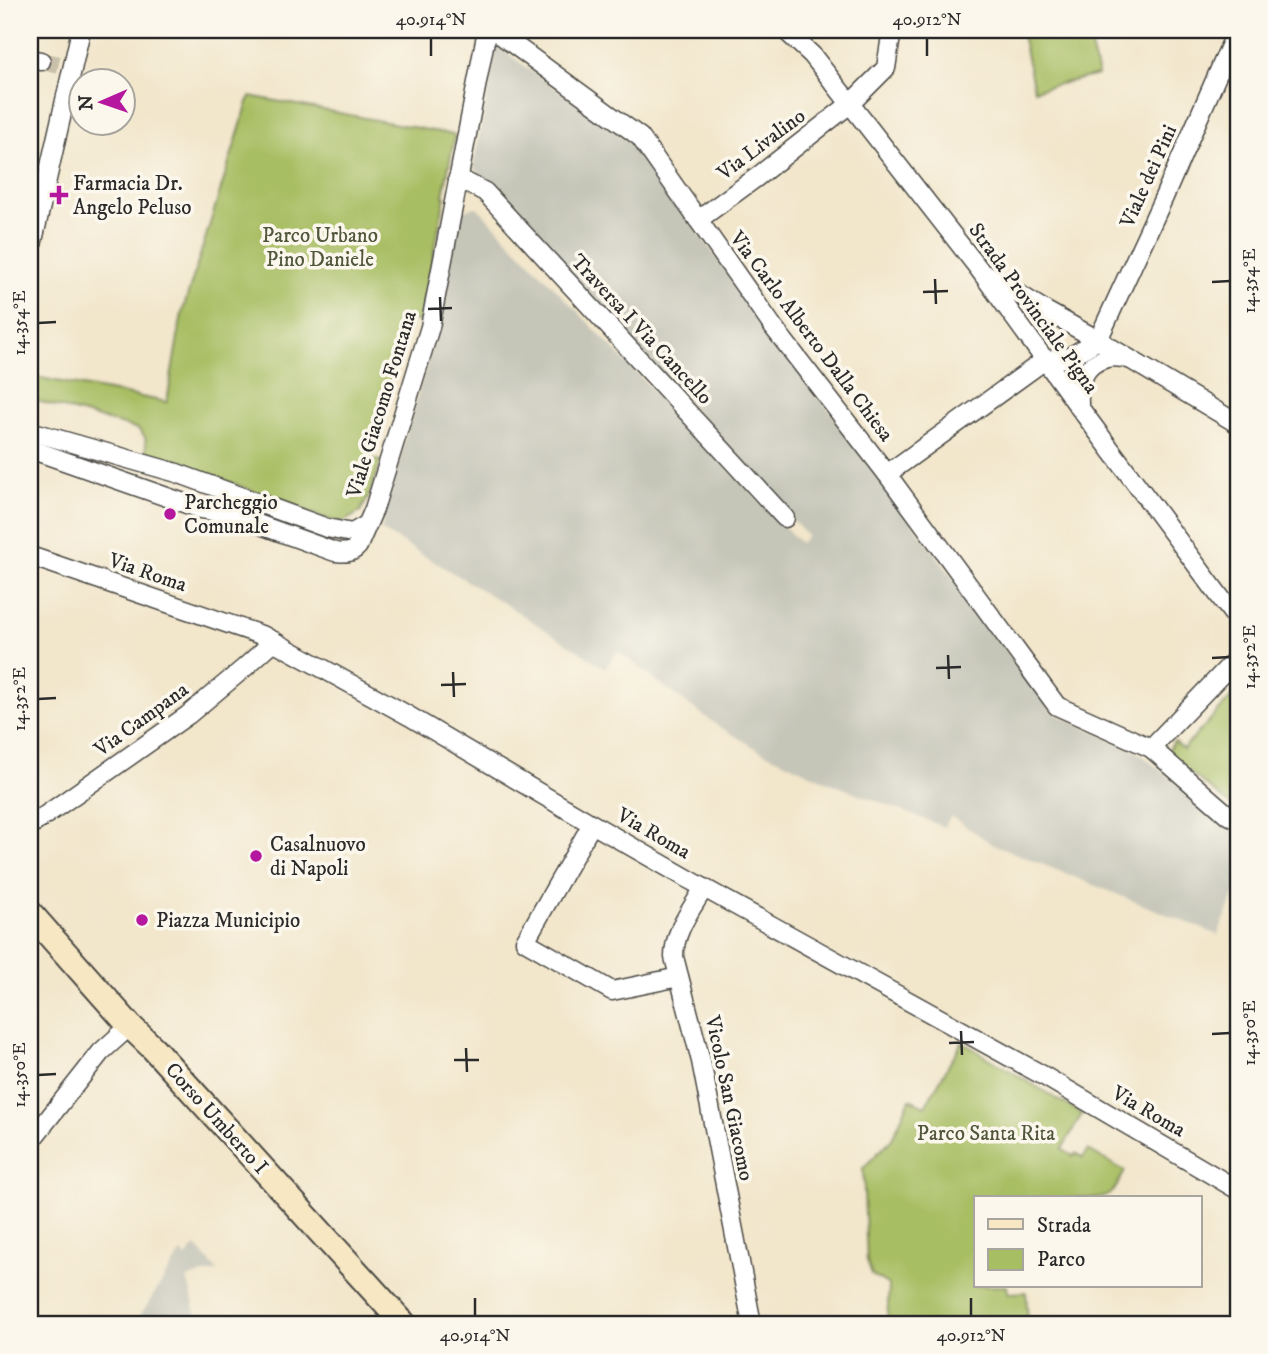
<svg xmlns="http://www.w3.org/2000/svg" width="1268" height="1354" font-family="'IM FELL DW Pica',serif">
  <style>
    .industrial { fill: #c5c5b8 }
    .green { fill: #a8be63; stroke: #6a7447; stroke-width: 2 }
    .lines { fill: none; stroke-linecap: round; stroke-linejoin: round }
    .minor-tunnel { stroke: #cac1ab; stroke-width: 18; stroke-dasharray: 18 9; stroke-linecap: butt }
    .minor-casing { stroke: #494743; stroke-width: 21 }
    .secondary-casing { stroke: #494743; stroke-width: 28 }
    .minor { stroke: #fff; stroke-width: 18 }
    .secondary { stroke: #f7e8c3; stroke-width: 24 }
    .ticks { fill: none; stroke: #2b2b2b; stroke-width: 2.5 }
    .poi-dot { fill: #b5179e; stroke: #fbf7ec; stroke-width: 2.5 }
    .labels { text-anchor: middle; stroke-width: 7; stroke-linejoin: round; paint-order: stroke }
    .street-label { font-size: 21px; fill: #2b2b2b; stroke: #fbf7ec }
    .poi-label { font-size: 21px; fill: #2b2b2b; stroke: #fbf7ec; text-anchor: start }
    .park-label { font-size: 21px; fill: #50573c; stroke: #fbf7ec }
    .neatline { fill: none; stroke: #2b2b2b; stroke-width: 2.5 }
    .ticks-label { font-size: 18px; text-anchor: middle; fill: #2b2b2b }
  </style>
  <rect width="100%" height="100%" fill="#fbf7ec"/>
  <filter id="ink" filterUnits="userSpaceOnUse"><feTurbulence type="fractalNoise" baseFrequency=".0143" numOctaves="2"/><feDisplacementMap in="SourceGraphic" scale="14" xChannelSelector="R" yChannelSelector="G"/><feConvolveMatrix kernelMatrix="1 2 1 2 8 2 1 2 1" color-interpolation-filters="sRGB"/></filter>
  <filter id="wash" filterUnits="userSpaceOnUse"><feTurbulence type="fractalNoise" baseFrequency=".00686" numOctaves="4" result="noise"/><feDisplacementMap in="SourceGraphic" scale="28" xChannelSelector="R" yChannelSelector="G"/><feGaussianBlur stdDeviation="1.57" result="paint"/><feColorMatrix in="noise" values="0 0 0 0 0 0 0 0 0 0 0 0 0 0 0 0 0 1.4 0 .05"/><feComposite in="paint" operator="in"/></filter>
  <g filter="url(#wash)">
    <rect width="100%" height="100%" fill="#f2e6cb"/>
    <g class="industrial">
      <polygon points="497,46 634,145 1052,712 1135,750 1238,832 1238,886 1218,935 992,844 951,816 944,827 830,783 759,750 718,726 674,694 618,651 605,668 505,604 381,530 405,437 431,350 462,210 477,207 800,543 807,536 489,182 473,167"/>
      <polygon points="196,1246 218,1271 187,1278 199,1324 135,1324 181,1252 186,1257"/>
    </g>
    <g class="green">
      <polygon points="1021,30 1087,30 1098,75 1034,90"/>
      <polygon points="250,96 455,135 443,196 445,197 420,321 407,319 369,458 381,461 369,496 360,512 343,522 329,520 206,473 147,455 145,437 138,429 30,399 30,376 167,402 182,313"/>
      <polygon points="1238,690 1238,810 1235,809 1168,754 1169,749 1174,741 1183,749"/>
      <path d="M962,1042L1082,1114L1062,1149L1073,1156L1076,1153L1083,1158L1088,1150L1125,1171C1117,1185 1114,1198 1096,1198C1090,1198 1084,1198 1078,1197L1077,1198H976V1286H1007L1008,1293L1026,1292L1028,1322L1013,1324H887L889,1285L872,1275L867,1262L863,1168L892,1139L910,1099L925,1106Z"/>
    </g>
  </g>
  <g filter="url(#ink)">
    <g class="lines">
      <polyline class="minor-tunnel" points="41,61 64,66"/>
      <defs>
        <g id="minor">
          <polyline points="495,30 498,33 640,137 774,328 887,474 1057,706 1151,748 1228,815 1238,819"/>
          <polyline points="785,30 812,55 979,269 1079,407 1238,621"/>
          <polyline points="30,59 41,61"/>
          <polyline points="458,178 485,192 785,518"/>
          <polyline points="698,220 757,177 850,104 886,68 892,30"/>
          <polyline points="30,254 81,30"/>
          <polyline points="988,275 1046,311 1098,340 1238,424"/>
          <polyline points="1098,340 1164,197 1237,30"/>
          <polyline points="1045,360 1068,358 1098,340"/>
          <path d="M1079,407C1078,385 1082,364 1107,358C1114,356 1122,358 1129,359"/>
          <polyline points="30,431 177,473 327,528 352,533 366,525"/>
          <path d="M30,449L201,509L233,515L335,552C345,553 351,554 358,546L374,509L430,327L487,30"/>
          <polyline points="887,474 1045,360"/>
          <polyline points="30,556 264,636 409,716 592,824 704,888 1044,1076 1238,1190"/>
          <polyline points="1151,748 1238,657"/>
          <polyline points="592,824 525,941 612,991 679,977"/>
          <polyline points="30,826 188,715 243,669 274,641"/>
          <path d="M704,888C691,910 674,931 674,957L701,1061L752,1324"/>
          <polyline points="30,1142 101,1052 130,1026"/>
        </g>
        <polyline id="secondary" points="30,913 130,1026 153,1048 404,1324"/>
      </defs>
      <use href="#minor" class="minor-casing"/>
      <use href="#secondary" class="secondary-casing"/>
      <use href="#minor" class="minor"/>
      <use href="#secondary" class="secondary"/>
    </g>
  </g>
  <path class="ticks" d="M431,38V56M927,38V56M935,279L936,304M1212,282L1230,281M923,292L948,291M440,297L441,321M428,309L452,308M38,323L56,322M948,655L949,679M1212,658L1230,657M936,668L961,667M453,672L454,697M441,685L466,684M38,699L56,698M961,1031L962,1055M1212,1034L1230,1033M949,1043L974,1042M466,1048L467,1072M454,1060H479M38,1075L56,1074M475,1298V1316M971,1298V1316"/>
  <g class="poi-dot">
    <path d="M55.5 184.5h7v7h7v7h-7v7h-7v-7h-7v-7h7z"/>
    <circle cx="170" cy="514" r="7"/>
    <circle cx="256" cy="856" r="7"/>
    <circle cx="142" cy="920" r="7"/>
  </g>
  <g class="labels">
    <g class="street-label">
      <text transform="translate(761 144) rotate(-37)" y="7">Via Livalino</text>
      <text transform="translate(1148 176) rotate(-66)" y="7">Viale dei Pini</text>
      <text transform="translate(1034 308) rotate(54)" y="7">Strada Provinciale Pigna</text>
      <text transform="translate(642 329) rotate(47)" y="7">Traversa I Via Cancello</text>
      <text transform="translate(812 336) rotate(53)" y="7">Via Carlo Alberto Dalla Chiesa</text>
      <text transform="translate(381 404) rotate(-73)" y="7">Viale Giacomo Fontana</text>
      <text transform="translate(148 572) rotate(19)" y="7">Via Roma</text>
      <text transform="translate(141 719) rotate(-36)" y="7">Via Campana</text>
      <text transform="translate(654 833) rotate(30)" y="7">Via Roma</text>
      <text transform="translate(730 1098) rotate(78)" y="7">Vicolo San Giacomo</text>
      <text transform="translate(1149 1111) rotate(30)" y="7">Via Roma</text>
      <text transform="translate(217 1118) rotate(48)" y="7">Corso Umberto I</text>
    </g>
    <g class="poi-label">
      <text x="73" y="190">Farmacia Dr.<tspan x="73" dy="24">Angelo Peluso</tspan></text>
      <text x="184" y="509">Parcheggio<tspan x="184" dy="24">Comunale</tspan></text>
      <text x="270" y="851">Casalnuovo<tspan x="270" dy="24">di Napoli</tspan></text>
      <text x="156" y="927">Piazza Municipio</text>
    </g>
    <g class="park-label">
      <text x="320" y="242">Parco Urbano<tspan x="320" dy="24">Pino Daniele</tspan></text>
      <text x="986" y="1140">Parco Santa Rita</text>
    </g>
  </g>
  <rect width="1268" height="1354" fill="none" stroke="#fbf7ec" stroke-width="77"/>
  <rect x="974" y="1196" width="228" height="91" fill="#fbf7ec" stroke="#a8a59f" stroke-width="2"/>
  <rect x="988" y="1219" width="35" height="10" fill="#f7e8c3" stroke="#a8a59f" stroke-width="2"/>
  <text x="1037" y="1232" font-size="21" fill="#2b2b2b">Strada</text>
  <rect x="988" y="1249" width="35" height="21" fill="#a8be63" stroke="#a8a59f" stroke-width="2"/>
  <text x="1037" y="1266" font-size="21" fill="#2b2b2b">Parco</text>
  <g transform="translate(102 102) rotate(268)"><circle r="33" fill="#fbf7ec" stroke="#a8a59f" stroke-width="2"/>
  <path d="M0-5L12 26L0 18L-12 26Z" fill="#b5179e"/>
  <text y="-10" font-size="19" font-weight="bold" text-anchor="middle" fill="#2b2b2b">N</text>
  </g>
  <rect x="38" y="38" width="1192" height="1278" class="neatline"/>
  <g class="ticks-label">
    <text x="431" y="25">40.914°N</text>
    <text x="927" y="25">40.912°N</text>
    <text transform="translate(1249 281) rotate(-90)" y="6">14.354°E</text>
    <text transform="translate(19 323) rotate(-90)" y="6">14.354°E</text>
    <text transform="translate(1249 657) rotate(-90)" y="6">14.352°E</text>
    <text transform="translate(19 699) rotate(-90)" y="6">14.352°E</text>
    <text transform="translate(1249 1033) rotate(-90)" y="6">14.350°E</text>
    <text transform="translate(19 1075) rotate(-90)" y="6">14.350°E</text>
    <text x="475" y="1341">40.914°N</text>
    <text x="971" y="1341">40.912°N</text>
  </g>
</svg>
